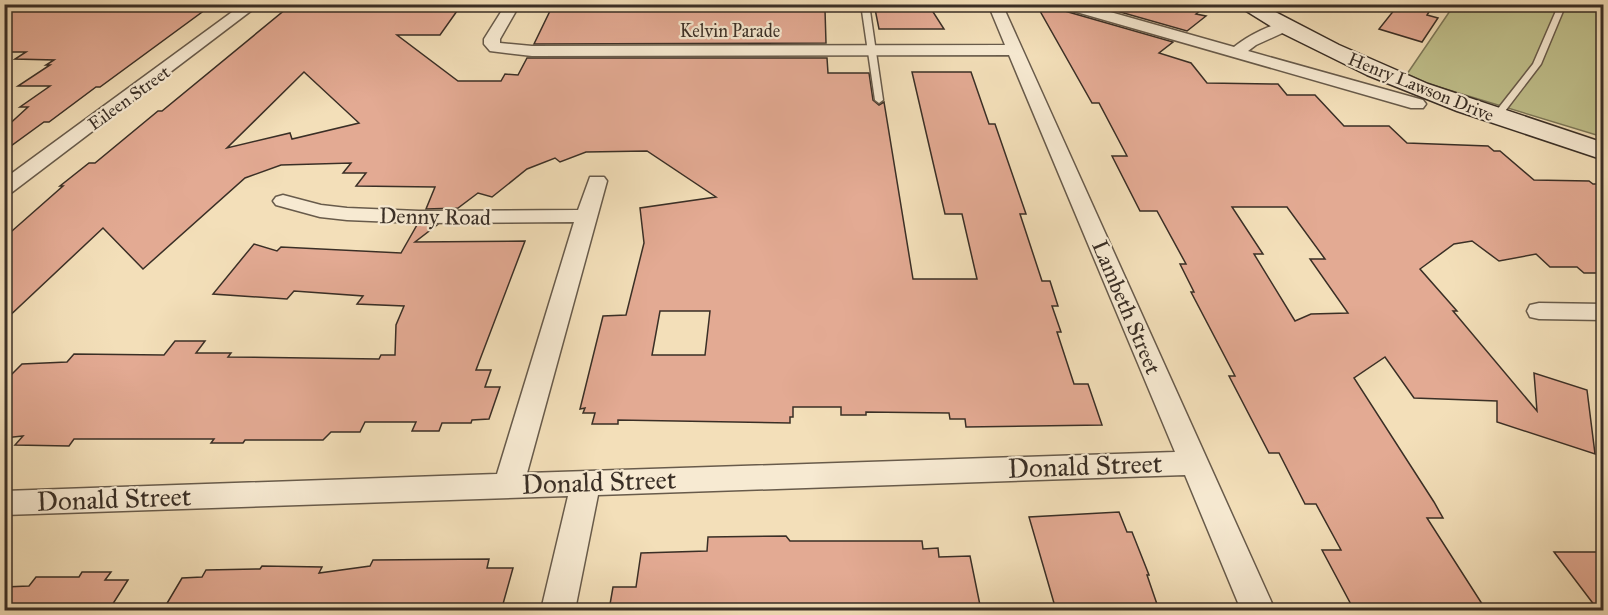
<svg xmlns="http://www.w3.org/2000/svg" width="1608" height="615" font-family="'IM FELL Great Primer',serif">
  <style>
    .green { fill: #c0c08c; stroke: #7d7859; stroke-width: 1.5 }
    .building { fill: #e3aa93; stroke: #3a2f26; stroke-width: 1.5; fill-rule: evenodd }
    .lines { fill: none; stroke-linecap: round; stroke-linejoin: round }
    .service-casing { stroke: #685b4b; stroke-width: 3 }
    .minor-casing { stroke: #685b4b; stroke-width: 3 }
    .secondary-casing { stroke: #3a2f26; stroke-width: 3 }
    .service { fill: #f7ead2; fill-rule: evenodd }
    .minor { fill: #f7ead2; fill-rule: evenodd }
    .secondary { fill: #f7ead2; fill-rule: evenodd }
    .labels { text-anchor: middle; stroke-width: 4.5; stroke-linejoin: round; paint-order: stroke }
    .far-street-label { font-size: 18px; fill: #3a2f26; stroke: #f7ead2 }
    .street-label { font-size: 22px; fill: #3a2f26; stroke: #f7ead2 }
    .near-street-label { font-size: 27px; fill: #3a2f26; stroke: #f7ead2 }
  </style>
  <rect width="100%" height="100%" fill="#f3dfb9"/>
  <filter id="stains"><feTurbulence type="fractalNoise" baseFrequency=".00333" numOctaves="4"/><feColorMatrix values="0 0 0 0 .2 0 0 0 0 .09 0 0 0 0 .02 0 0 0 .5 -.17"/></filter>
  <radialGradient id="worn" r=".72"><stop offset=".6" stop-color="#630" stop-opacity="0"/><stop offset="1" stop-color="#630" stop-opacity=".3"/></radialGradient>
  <g class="green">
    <polygon points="262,4 369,4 369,5 365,9 257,8"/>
    <polygon points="1454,5 1603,5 1603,137 1429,84 1407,74"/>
  </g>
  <g class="building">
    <polygon points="4,4 213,4 100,87 96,87 49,122 44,122 4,151 4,129 28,107 20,107 50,86 18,86 50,65 46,65 54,60 15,59 26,52 4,52"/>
    <path d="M370,4H462L440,35H397L458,81H501L505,74L518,75L527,58H827L828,73H869L873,100L879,105L884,102L913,279H977L962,214H945L912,72H971L989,124H995L1026,214H1020L1042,281H1050L1058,306H1052L1061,332H1057L1074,384H1088L1102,425L966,427L965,419H950L949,413L866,412V415H841V407H793V417H790V423L618,420V424H592L595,413H583L585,408L580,409L603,316L626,315L644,243L640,208L716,197L647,151L586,152L560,162L555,158L527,169L492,197L478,193L458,208L426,209L435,187L356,186L366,173H343L351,163L281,165L245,178L143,269L103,228L4,321V238L63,186H60L89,163H95L158,111H162L286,9H366ZM304,72L359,123L292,139L290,133L227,148ZM660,311H710L705,355H652Z"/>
    <polygon points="563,4 773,5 790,6 790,10 825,10 826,43 534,44 550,11 561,10"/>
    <polygon points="874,4 928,4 944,29 879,29"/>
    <path d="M1036,4H1055L1058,9L1173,42L1159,53L1191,63L1207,83L1278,84L1287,95H1315L1344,126H1389L1407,143L1488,146L1494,151H1500L1534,180L1589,181L1593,184H1604V273H1584L1577,267H1550L1536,254L1499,261L1472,241L1454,244L1420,269L1457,311H1453L1537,411L1534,373L1587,390L1595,454L1497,422V401L1414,398L1385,357L1354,378L1434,502L1443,518H1427L1486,610H1354L1322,550H1341L1316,504H1305L1279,453H1269L1229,376H1235L1191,292H1194L1180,264H1186L1157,211H1140L1112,156H1127L1099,103H1092ZM1232,207H1287L1325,259H1310L1348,313L1311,314L1295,321L1254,254H1263Z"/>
    <polygon points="1092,4 1208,4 1196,14 1206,16 1187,31"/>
    <polygon points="1399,4 1434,4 1427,15 1438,18 1422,42 1379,29"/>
    <polygon points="417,225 437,225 415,242 525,241 476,370 491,370 485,387 500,387 489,419 472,420 471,423 442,423 439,431 412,431 416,422 365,422 360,432 331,432 323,440 245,440 243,443 211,443 214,439 74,439 69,446 15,445 23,436 4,438 4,382 22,364 67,362 74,354 164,355 175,341 205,341 196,353 231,353 228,357 379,359 381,355 395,355 396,325 404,306 357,304 363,296 294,291 287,299 213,294 254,244 277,251 281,247 401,253"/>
    <polygon points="1119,512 1127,532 1132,532 1149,575 1147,575 1159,610 1056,610 1029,517"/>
    <polygon points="786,536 790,541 922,541 923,549 938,548 939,557 970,556 981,610 609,610 613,587 636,587 641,553 707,551 708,537"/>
    <polygon points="1554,552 1604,552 1604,610 1598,610"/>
    <polygon points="489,559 487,568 513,568 503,604 499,604 497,610 163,610 182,578 202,577 206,570 260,569 262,566 322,567 319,573 370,566 373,560"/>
    <polygon points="82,572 111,572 105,580 128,580 109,610 4,610 4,587 29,586 36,577 79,577"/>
  </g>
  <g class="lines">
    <defs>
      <g id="service">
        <polygon points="861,4 869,4 883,100 879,103 875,100"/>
        <polygon points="1559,4 1566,4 1541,64 1499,119 1493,119 1493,115 1533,64"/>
      </g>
      <g id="minor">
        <polygon points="243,4 260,4 11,193 4,195 4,179"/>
        <polygon points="506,4 520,4 500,39 500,43 532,46 1005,45 988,4 1002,4 1275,610 1241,610 1185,475 598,495 575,610 541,610 568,496 4,515 4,491 497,474 574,222 419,223 347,220 320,217 276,205 273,201 276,197 283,195 321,205 347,208 419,211 578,210 590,177 604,177 607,181 527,473 1175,452 1009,55 532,56 490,51 484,44 484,39"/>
        <path d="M1057,4H1082L1234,47C1245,38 1275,20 1289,24L1292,27L1289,30L1256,45L1248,51L1423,100L1426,104L1423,108H1411L1059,7Z"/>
        <polygon points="1539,303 1604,304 1604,320 1539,319 1530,317 1527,311 1530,305"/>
      </g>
      <polygon id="secondary" points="1235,4 1260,4 1339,45 1428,84 1604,143 1604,160 1457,111 1367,75 1280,32"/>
    </defs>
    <use href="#service" class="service-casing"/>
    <use href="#minor" class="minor-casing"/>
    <use href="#secondary" class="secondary-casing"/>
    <use href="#service" class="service"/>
    <use href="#minor" class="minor"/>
    <use href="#secondary" class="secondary"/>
  </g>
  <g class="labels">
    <g class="far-street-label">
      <text x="730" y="37">Kelvin Parade</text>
      <text transform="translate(1421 87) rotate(22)" y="6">Henry Lawson Drive</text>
      <text transform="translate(129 98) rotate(-36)" y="6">Eileen Street</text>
    </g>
    <g class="street-label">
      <text transform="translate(435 216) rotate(1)" y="8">Denny Road</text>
      <text transform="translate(1127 307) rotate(67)" y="8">Lambeth Street</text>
    </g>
    <g class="near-street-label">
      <text transform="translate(1085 466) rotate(-2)" y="9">Donald Street</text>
      <text transform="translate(599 482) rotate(-2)" y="9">Donald Street</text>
      <text transform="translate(114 499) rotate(-2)" y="9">Donald Street</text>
    </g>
  </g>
  <rect width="1608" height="615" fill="none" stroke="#f3dfb9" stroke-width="24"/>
  <rect x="6" y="6" width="1596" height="603" fill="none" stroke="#3a2f26" stroke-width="3"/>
  <rect x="12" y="12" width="1584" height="591" fill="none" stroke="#3a2f26" stroke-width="1.5"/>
  <rect width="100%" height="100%" filter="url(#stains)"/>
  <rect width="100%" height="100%" fill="url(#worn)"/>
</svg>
